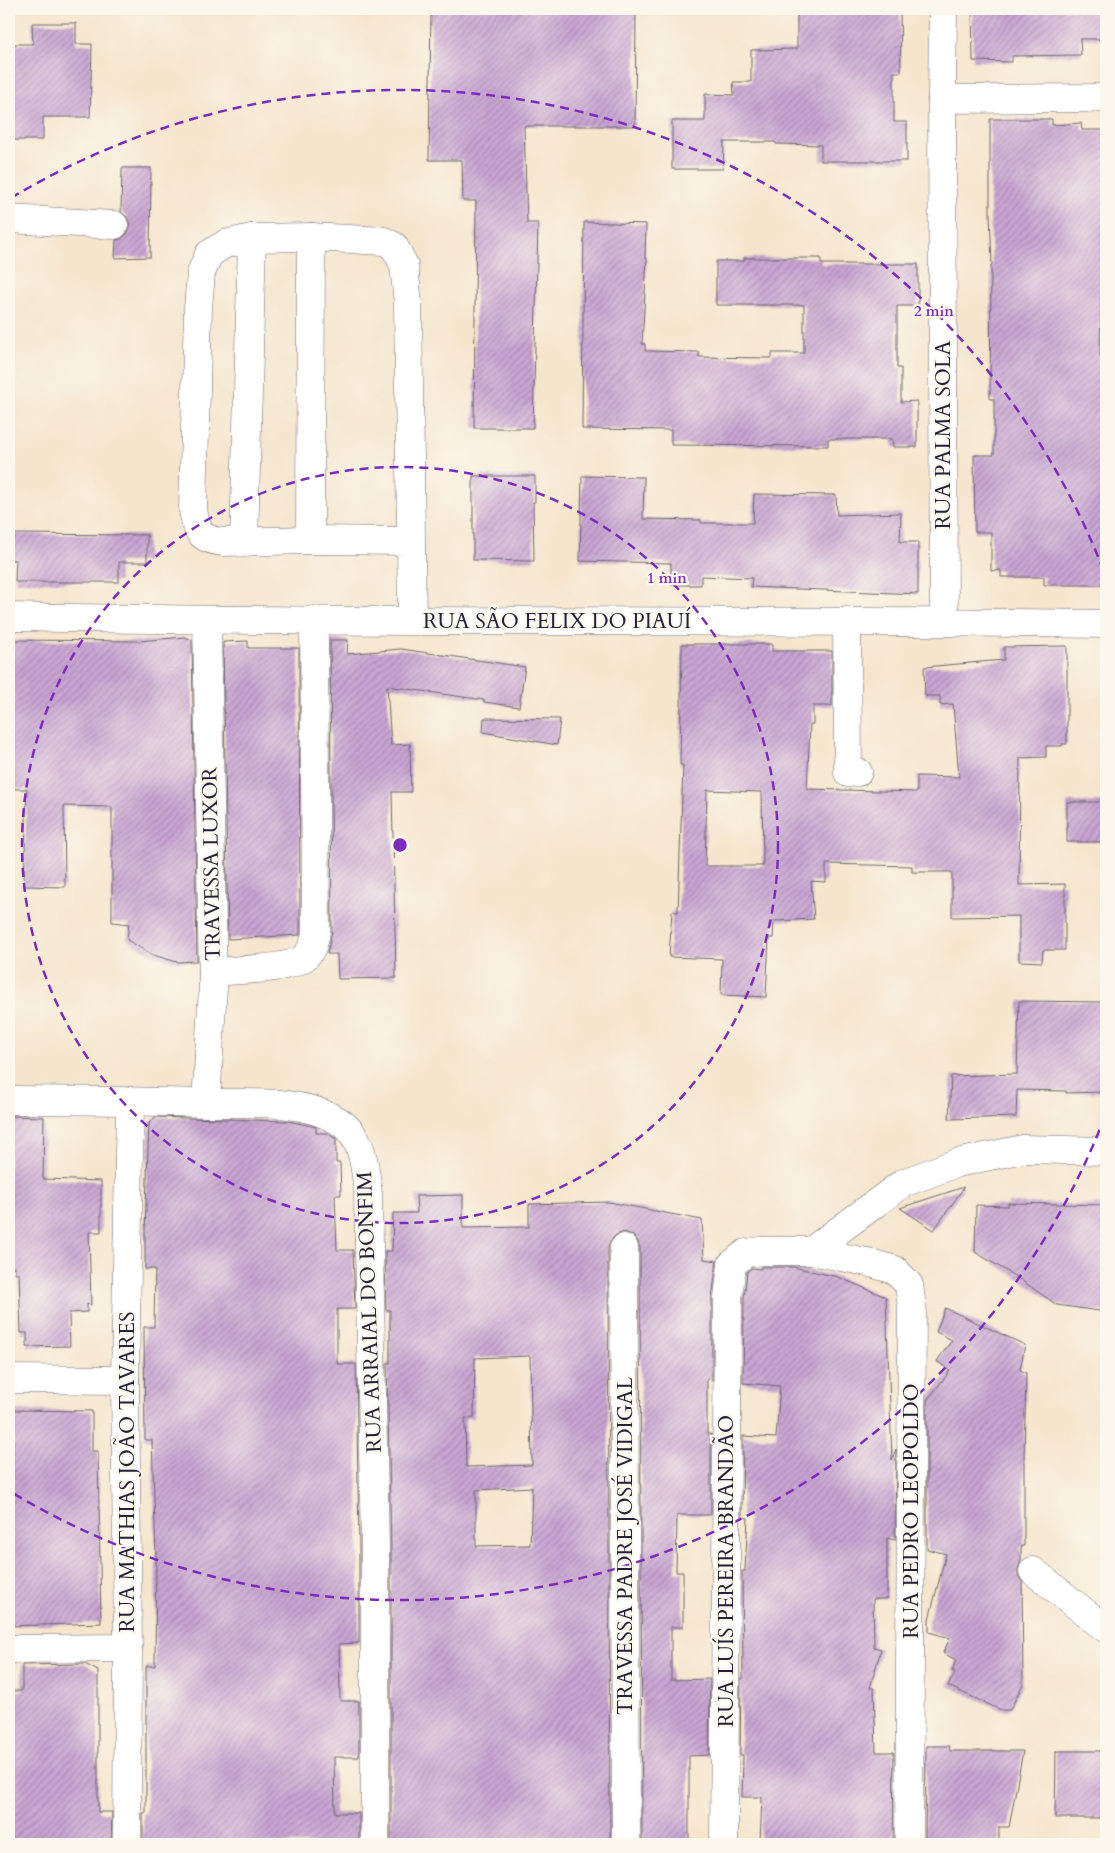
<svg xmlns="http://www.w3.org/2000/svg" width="1115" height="1853" font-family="Cardo,serif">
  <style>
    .building { fill: url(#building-hatch); fill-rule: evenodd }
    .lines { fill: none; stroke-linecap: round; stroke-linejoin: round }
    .minor-casing { stroke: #6c666e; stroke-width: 29 }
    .minor { stroke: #fff; stroke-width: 28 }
    .ring { fill: none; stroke: #7b2cbf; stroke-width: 2.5; stroke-dasharray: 9 6 }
    .labels { text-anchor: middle; stroke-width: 4.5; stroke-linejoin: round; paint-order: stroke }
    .street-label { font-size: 21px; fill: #22223b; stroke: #fbf7ec }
    .centre { fill: #7b2cbf; stroke: #fbf7ec; stroke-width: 2.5 }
    .ring-label { font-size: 15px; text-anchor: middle; font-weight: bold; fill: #7b2cbf; stroke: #fbf7ec; stroke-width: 4.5; stroke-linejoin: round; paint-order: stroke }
  </style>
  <defs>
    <pattern id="building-hatch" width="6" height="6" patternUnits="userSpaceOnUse" patternTransform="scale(1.25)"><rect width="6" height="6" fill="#c9a5d3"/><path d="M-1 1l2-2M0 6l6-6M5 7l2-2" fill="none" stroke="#a386ac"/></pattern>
  </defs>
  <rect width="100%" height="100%" fill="#fbf7ec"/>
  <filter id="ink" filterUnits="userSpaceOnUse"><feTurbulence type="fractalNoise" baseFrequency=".02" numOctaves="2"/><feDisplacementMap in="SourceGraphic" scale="10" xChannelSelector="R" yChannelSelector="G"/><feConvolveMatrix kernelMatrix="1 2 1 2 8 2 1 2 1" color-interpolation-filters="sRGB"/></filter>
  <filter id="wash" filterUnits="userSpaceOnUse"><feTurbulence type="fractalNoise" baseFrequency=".0096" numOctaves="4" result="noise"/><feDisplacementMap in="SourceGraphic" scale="20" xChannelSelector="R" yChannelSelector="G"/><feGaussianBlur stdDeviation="1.12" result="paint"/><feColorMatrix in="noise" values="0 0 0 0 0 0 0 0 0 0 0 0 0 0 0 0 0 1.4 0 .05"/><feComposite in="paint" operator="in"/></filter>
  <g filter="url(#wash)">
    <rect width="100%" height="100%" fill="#f5e5cd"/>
    <g id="blocks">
      <g class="building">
        <polygon points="431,9 636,9 635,126 524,126 527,223 538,223 533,428 474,428 476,201 463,201 462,160 429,160"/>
        <polygon points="797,9 900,9 901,72 894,72 894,122 907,122 907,161 821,161 821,145 776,144 775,142 724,142 723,169 672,169 672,121 705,121 705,94 734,95 733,82 751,82 751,50 797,49"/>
        <polygon points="972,9 1106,9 1106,39 1080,39 1081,55 1012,56 1012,62 973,61"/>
        <polygon points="32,23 76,23 76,44 92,44 90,117 43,117 43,140 9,140 9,44 33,44"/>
        <polygon points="990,119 1052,119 1052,125 1081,123 1082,130 1106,130 1106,295 1101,295 1100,356 1106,357 1106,585 1044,585 1044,577 1001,577 1001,570 991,571 991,532 975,532 974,455 994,455 994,399 990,399 991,265 992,265 990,213"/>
        <polygon points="122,168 151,168 150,257 115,258 116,240 121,239 127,234 130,226 128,218 121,212"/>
        <polygon points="584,222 646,224 645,258 647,258 642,344 645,344 645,351 699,352 699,357 772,358 772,353 804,353 804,305 716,305 716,261 744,261 744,258 821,258 821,264 918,264 918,306 897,306 897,368 901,368 901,402 917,401 917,447 893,447 892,439 828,439 828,446 671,445 671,430 582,429"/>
        <polygon points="473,476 535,476 535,502 533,502 534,561 473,560"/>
        <polygon points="582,476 644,477 643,519 701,520 701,523 753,523 754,494 836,495 837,515 901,513 900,542 918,542 918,594 751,587 752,578 701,576 701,585 671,585 671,563 580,561"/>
        <polygon points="9,534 147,535 147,562 119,562 119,582 15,582 16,560 9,560"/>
        <polygon points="185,637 192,640 197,961 177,962 153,955 127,940 129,924 112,922 112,807 64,806 65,887 24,886 27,789 9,789 9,640 139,641"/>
        <polygon points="330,640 348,640 347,654 401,649 525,667 519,707 484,702 484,700 387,686 391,745 410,744 411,792 392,792 396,978 338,979 337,954 327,954 332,931"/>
        <polygon points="248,641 248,648 299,648 300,930 300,935 228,939 223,642"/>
        <path d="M682,644H772V651H832V706H813V724H810L807,789L917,792V776L959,777L953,704L940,705V696H925L924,667L1004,660V647L1067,646V744H1062V746H1046V757L1020,758L1019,885L1065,884V950H1043L1042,962L1019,961V916L952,917V872H912V866L826,864V882L811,881L814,919L774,921L773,938H769L766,997L721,995L722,959L669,957L672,911L678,912L683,765H680ZM707,790L762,792L763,866H705Z"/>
        <polygon points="484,718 560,719 557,745 483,732"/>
        <rect x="1067" y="802" width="39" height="40"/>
        <polygon points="1019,1001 1104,1002 1104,1092 1066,1093 1066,1091 1017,1090 1016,1117 949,1119 951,1076 1017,1074"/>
        <polygon points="9,1116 44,1117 43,1179 101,1181 101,1232 89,1232 91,1305 87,1304 87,1312 69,1313 70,1346 27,1347 27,1333 21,1333 19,1273 15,1273 15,1267 9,1268"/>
        <polygon points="155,1117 288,1121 316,1127 316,1133 327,1133 336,1139 336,1163 340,1163 341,1195 335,1195 337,1250 353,1250 355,1309 337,1309 337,1364 356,1364 359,1548 359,1643 339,1644 340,1701 359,1701 359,1757 334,1757 335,1813 359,1813 359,1844 143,1844 143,1813 146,1813 146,1666 155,1666 156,1556 152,1440 145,1440 144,1327 154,1327 155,1269 145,1269 145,1233 149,1123"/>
        <polygon points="964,1187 934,1230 900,1208"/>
        <path d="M463,1195V1228L529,1227V1204L609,1202L702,1220L704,1259L717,1261L712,1298V1380L707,1379V1434H711V1515H677L676,1572H683V1627H671V1680L710,1679L709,1755L689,1756V1844H642L640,1248L637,1240L632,1235L624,1232L616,1235L610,1241L608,1248L610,1844H391V1548L387,1363H390V1310H386L385,1251H392L393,1213H417L416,1196ZM530,1356L532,1465L466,1467L465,1418H474L475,1358ZM532,1487L530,1545L476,1546V1490Z"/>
        <polygon points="1008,1203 1106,1205 1106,1312 1057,1305 1021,1280 975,1252 976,1205 1008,1206"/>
        <polygon points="761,1267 793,1267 838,1277 886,1297 892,1460 896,1449 895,1540 887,1538 887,1599 873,1599 874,1647 881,1649 870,1688 874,1688 876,1752 894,1752 893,1844 760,1844 762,1797 742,1797 743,1755 740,1755 741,1679 743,1679 742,1571 745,1571 748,1518 742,1517 743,1436 776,1438 780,1386 743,1383 744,1299 747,1272 752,1268 761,1269"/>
        <polygon points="945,1308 1025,1345 1020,1370 1026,1373 1024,1460 1024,1546 1021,1546 1021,1561 1018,1569 1018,1576 1022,1581 1023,1684 1010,1710 1001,1710 948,1686 955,1672 952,1671 956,1660 943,1653 950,1638 929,1632 929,1619 946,1554 927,1549 927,1400 950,1371 937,1361 952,1340 936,1332"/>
        <polygon points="14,1410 92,1411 92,1451 98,1451 101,1623 9,1626 9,1479 13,1479"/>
        <polygon points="85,1664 98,1671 98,1812 112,1812 111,1844 9,1844 9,1691 22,1691 22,1665"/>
        <polygon points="926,1746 949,1746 950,1751 1023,1751 1009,1827 999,1827 999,1844 925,1844"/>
        <polygon points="1056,1751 1106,1751 1106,1818 1055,1818"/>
      </g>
    </g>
  </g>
  <g filter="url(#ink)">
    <use href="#blocks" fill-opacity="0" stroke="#6c666e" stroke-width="1"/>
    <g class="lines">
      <defs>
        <g id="minor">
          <polyline points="943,9 942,99 944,622"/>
          <polyline points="942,99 1106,98"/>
          <polyline points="9,219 114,225"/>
          <polyline points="310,540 311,237"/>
          <path d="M410,541L310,540L224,542C200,540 197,532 193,510L198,308L201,273L209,254L225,244L252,238L311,237L384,241L394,246L404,265L408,304L412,620"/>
          <polyline points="244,543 252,238"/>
          <path d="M9,617C375,624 740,619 1106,624"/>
          <polyline points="847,621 848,773 858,772"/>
          <path d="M213,972C233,970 293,970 306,956C313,949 315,941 316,931L314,620"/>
          <path d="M9,1100C75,1100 141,1101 207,1103C249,1104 299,1098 337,1120C364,1136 365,1167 368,1194L375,1548V1844"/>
          <polyline points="206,1103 213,988 207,621"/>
          <polyline points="624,1248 626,1844"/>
          <polyline points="811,1251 867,1262 895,1270 909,1285 912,1307 909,1844"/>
          <polyline points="9,1379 125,1380"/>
          <polyline points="1033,1571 1106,1629"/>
          <polyline points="9,1649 128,1648"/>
          <polyline points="127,1844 128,1648 125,1380 130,1101"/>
          <polyline points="724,1844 728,1298 732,1264 746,1253 761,1251 811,1251 903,1183 957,1163 1023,1149 1106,1151"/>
        </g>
      </defs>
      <use href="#minor" class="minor-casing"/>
      <use href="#minor" class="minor"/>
    </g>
  </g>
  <g class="ring">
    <circle cx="400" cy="845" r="378"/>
    <path d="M1105 1116A755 755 0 0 1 11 1492M11 198A755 755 0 0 1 1105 574"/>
  </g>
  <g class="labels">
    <g class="street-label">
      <text transform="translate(943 435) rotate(-90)" y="7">RUA PALMA SOLA</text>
      <text x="557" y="628">RUA SÃO FELIX DO PIAUÍ</text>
      <text transform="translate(211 864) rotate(-91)" y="7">TRAVESSA LUXOR</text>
      <text transform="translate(369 1312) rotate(-92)" y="7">RUA ARRAIAL DO BONFIM</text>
      <text transform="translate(127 1472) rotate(-90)" y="7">RUA MATHIAS JOÃO TAVARES</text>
      <text transform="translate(911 1511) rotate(-90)" y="7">RUA PEDRO LEOPOLDO</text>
      <text transform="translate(625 1546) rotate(-90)" y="7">TRAVESSA PADRE JOSÉ VIDIGAL</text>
      <text transform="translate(726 1571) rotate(-90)" y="7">RUA LUÍS PEREIRA BRANDÃO</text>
    </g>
  </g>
  <circle cx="400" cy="845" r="8" class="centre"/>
  <g class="ring-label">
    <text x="934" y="316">2 min</text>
    <text x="667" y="583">1 min</text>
  </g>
  <rect width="1115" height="1853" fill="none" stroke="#fbf7ec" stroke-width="30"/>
</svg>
